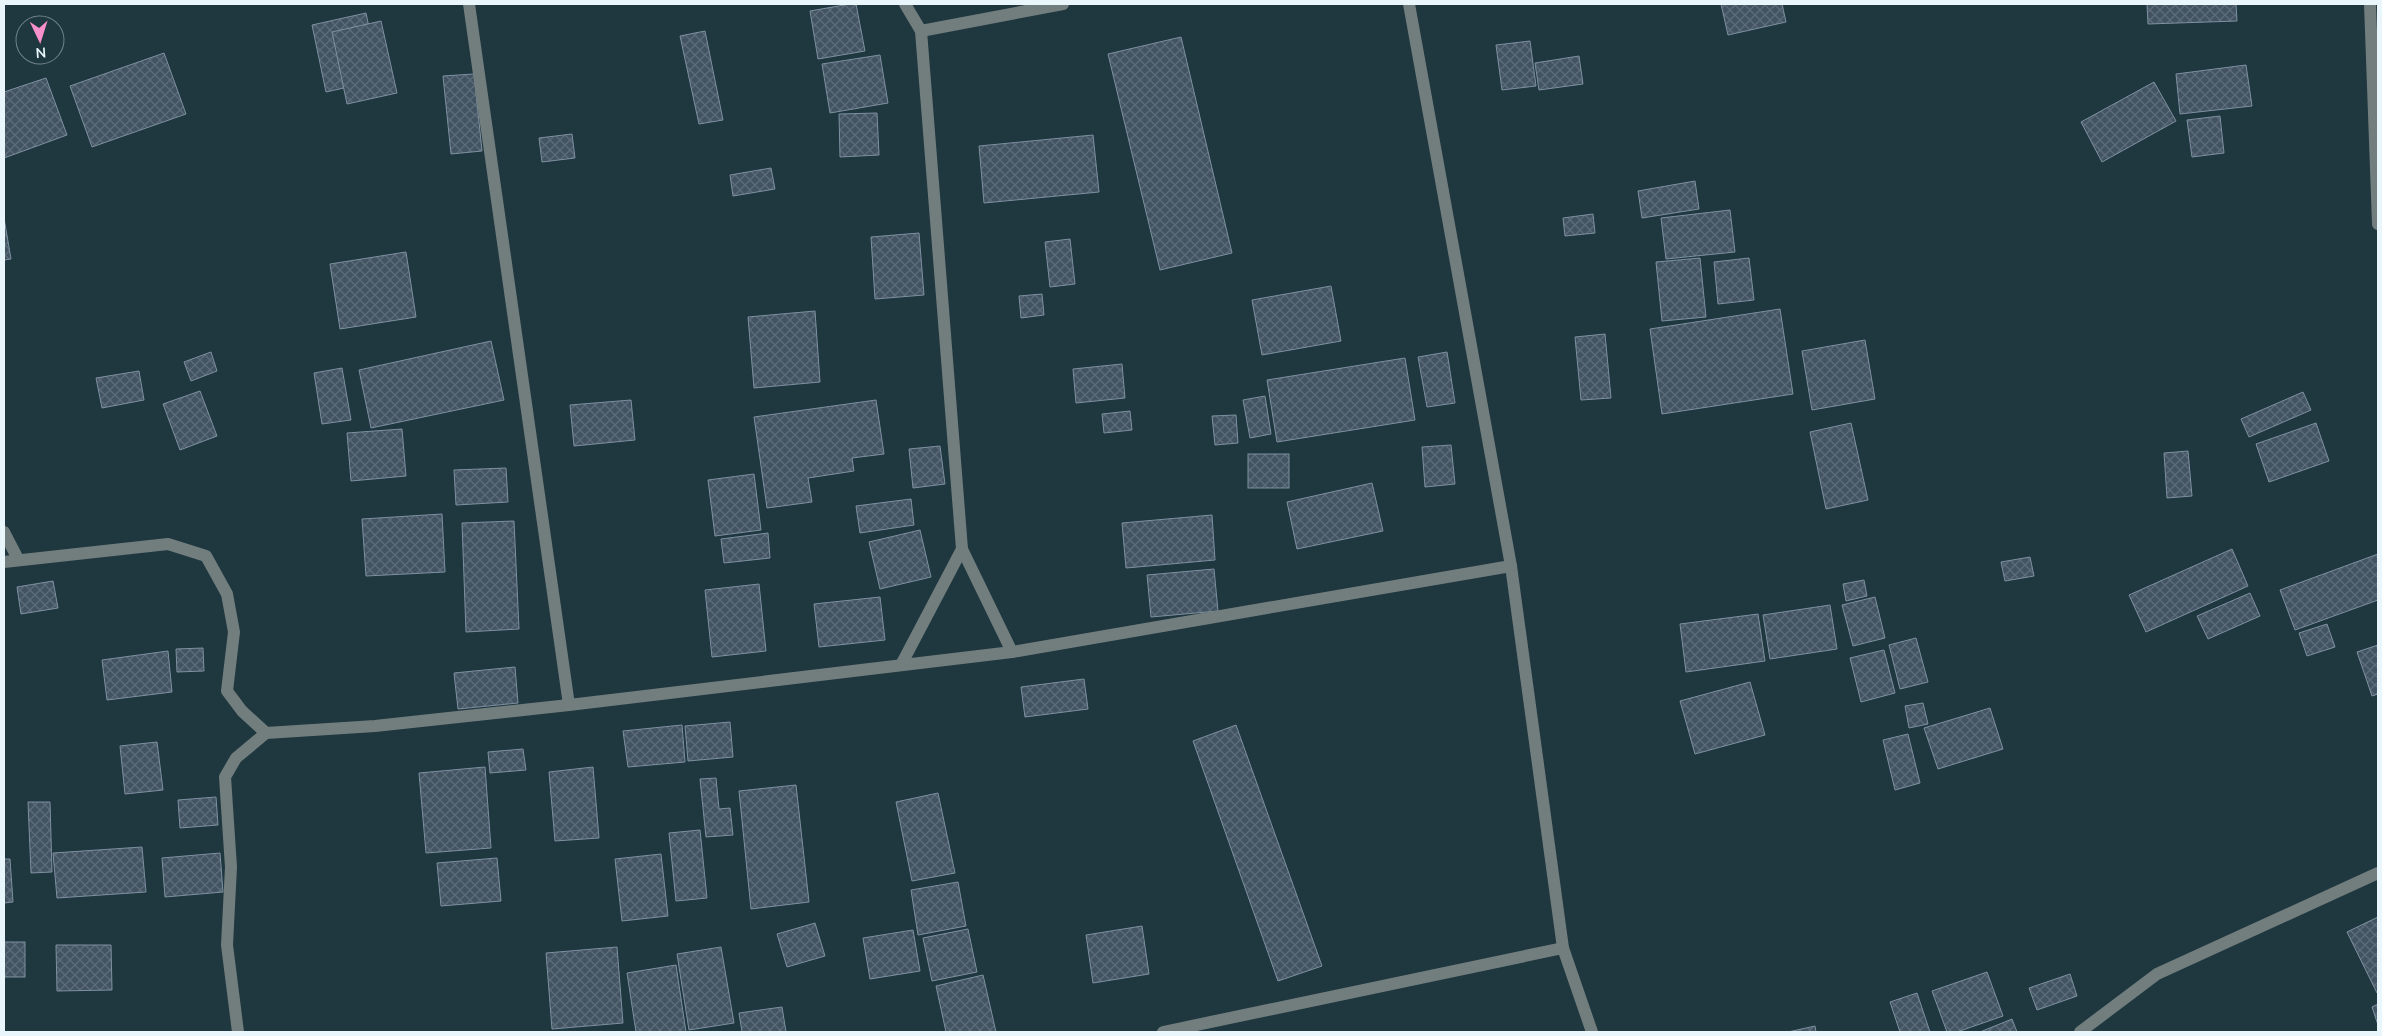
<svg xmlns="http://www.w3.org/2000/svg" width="2382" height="1036" font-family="'Nunito Sans',sans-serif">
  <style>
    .building { fill: url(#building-cross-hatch); stroke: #7e90a1 }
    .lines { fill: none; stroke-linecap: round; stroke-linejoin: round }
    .minor { stroke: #727e7e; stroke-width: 12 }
  </style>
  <defs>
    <pattern id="building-cross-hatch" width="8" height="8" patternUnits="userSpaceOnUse" patternTransform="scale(1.25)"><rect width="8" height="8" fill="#425362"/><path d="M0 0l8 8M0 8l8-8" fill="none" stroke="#5d6c79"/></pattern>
  </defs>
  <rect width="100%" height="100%" fill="#1f373f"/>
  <g class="building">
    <polygon points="850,4 856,4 865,51 818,59 810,11"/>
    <polygon points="1721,4 1782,4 1786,22 1728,35"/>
    <polygon points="2147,4 2236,4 2237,21 2148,24"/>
    <polygon points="366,13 380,80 326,92 312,25"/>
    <polygon points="381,21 397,93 347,104 332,32"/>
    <polygon points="705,31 723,120 699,124 680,36"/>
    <polygon points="1181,37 1232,253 1160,270 1108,54"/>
    <polygon points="1530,41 1536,86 1502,90 1496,45"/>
    <polygon points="164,53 186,114 92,147 70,86"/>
    <polygon points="880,55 888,103 830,113 822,64"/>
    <polygon points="1579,56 1583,84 1539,90 1535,63"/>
    <polygon points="2246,65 2252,106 2180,114 2176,74"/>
    <polygon points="474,74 482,151 451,154 443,76"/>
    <polygon points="46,78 67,135 4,158 4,92"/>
    <polygon points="2154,82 2176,121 2102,162 2081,122"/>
    <polygon points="877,113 879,155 840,157 839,114"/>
    <polygon points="2220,116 2224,153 2192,157 2187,120"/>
    <polygon points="572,134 575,158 542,162 539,138"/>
    <polygon points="1093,135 1099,192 984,203 979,146"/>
    <polygon points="771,168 775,189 733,196 730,175"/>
    <polygon points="1695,181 1699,209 1642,218 1638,191"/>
    <polygon points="1730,210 1735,252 1666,259 1661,218"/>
    <polygon points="1593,214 1595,233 1565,236 1563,218"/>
    <polygon points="4,218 11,259 4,260"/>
    <polygon points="919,233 924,295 875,299 871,237"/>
    <polygon points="1070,239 1075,284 1050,287 1045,242"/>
    <polygon points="406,252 416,317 340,329 330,264"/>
    <polygon points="1700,258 1706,317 1662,321 1656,262"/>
    <polygon points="1749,258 1754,300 1718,304 1714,262"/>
    <polygon points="1331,286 1341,341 1262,355 1252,300"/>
    <polygon points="1042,294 1044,315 1021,318 1019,296"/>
    <polygon points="1780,309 1793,394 1662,414 1650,329"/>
    <polygon points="815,311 820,382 754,388 748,317"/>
    <polygon points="1605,334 1611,398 1581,400 1575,337"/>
    <polygon points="1865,340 1875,399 1812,410 1802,351"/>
    <polygon points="491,341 504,400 371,428 359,370"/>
    <polygon points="211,352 217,371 191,381 184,362"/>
    <polygon points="1447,352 1455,403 1427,407 1418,357"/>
    <polygon points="1405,358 1415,420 1277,442 1267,380"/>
    <polygon points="1122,364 1125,398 1076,403 1073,369"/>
    <polygon points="342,368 351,420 322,424 314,373"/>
    <polygon points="139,371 144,400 102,408 96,378"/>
    <polygon points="200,391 217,436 180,450 163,404"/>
    <polygon points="2303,392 2311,410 2249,437 2241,419"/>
    <polygon points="1265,396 1271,434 1250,438 1243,400"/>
    <polygon points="631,400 635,440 574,446 570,405"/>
    <polygon points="876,400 884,454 852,458 854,471 808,478 812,502 767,508 754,417"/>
    <polygon points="1130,411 1132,430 1104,433 1102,414"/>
    <polygon points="1236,415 1238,443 1215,445 1212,416"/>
    <polygon points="1851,423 1868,500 1826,509 1810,432"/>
    <polygon points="2316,423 2329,461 2269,482 2256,444"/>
    <polygon points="402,429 406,476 351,481 347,433"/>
    <polygon points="1451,445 1455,484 1425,487 1422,447"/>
    <polygon points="940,446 945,484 913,488 909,449"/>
    <polygon points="2188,451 2192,496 2167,498 2164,453"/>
    <rect x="1248" y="454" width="41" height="34"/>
    <polygon points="506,468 508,502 456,505 454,470"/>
    <polygon points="754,474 761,530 715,536 708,480"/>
    <polygon points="1372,483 1383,531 1297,549 1287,502"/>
    <polygon points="911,499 914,525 860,533 856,506"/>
    <polygon points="442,514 445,572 366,576 362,519"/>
    <polygon points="1212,515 1215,560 1126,568 1122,523"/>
    <polygon points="514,521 519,629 466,632 462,523"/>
    <polygon points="920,530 931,577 880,589 869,542"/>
    <polygon points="768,533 770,558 724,563 721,539"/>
    <polygon points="2232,549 2248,586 2146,632 2129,595"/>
    <polygon points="2378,554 2378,600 2295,630 2280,590"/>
    <polygon points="2030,557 2034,576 2005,581 2001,562"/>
    <polygon points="1214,569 1218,611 1151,617 1147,575"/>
    <polygon points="1864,580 1867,596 1846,601 1843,584"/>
    <polygon points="53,581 58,608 21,614 17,587"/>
    <polygon points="759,584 766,651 712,657 705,590"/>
    <polygon points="2250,593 2260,616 2208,639 2197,616"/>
    <polygon points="880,597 885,640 819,647 814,604"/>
    <polygon points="1875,597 1885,638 1853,646 1842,605"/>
    <polygon points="1830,605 1837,649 1770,659 1763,615"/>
    <polygon points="1758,614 1765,661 1686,672 1680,624"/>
    <polygon points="2327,624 2335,647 2307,656 2299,633"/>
    <polygon points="1916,638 1928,682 1900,689 1889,645"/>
    <polygon points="2378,645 2378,694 2372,696 2357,652"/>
    <polygon points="203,648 204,671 177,672 176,649"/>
    <polygon points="1884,650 1895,693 1861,702 1850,658"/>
    <polygon points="168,651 172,692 107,700 102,660"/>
    <polygon points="515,667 518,703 458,709 454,673"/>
    <polygon points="1084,679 1088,709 1025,717 1021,687"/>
    <polygon points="1750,682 1765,735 1695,754 1680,701"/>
    <polygon points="1923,703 1928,724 1909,728 1905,706"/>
    <polygon points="1990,708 2003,749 1938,769 1924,728"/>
    <polygon points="730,722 733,757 688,761 685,726"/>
    <polygon points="682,725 685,762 628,767 623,731"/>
    <polygon points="1236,725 1322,966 1278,981 1193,741"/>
    <polygon points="1908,734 1920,783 1895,790 1883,740"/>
    <polygon points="157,742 163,790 125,794 120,746"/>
    <polygon points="523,749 526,770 490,773 488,752"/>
    <polygon points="485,767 491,848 426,853 419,773"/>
    <polygon points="593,767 599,838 555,841 549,772"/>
    <polygon points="716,778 719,809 730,808 733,835 706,837 700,779"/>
    <polygon points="796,785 809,902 751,909 739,791"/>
    <polygon points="938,793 955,873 912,881 896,802"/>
    <polygon points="216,797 218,825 180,828 178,800"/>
    <polygon points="28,802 50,802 52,872 31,873"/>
    <polygon points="700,830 707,898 676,901 669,833"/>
    <polygon points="142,847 146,892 57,898 53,853"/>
    <polygon points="220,853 223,892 165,897 162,858"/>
    <polygon points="661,854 668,916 622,921 615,859"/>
    <polygon points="497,858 501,901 441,906 437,863"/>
    <polygon points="4,859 10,859 13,902 4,903"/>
    <polygon points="958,882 966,926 918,935 911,890"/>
    <polygon points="2378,917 2378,992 2377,993 2347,932"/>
    <polygon points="815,923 825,956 787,967 777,934"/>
    <polygon points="1142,926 1149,974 1093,983 1086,935"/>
    <polygon points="968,929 977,972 932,981 923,938"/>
    <polygon points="913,930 920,971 870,979 863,938"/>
    <rect x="4" y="942" width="21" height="35"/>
    <polygon points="56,945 111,945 112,990 57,991"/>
    <polygon points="617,947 623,1023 552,1029 546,953"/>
    <polygon points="721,947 734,1023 689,1030 677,954"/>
    <polygon points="676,965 686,1032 636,1032 627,973"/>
    <polygon points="1987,972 2003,1016 1957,1032 1947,1032 1932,991"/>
    <polygon points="2070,974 2077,996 2037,1010 2029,988"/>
    <polygon points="983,975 996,1032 946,1032 936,986"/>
    <polygon points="1917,993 1930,1032 1900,1032 1890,1002"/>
    <polygon points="2378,1004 2378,1025 2372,1007"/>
    <polygon points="782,1007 786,1032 742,1032 739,1013"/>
    <polygon points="2012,1019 2017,1032 1980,1032"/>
    <polygon points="1815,1026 1816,1032 1788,1032"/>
  </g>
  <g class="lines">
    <g class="minor">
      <polyline points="469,4 569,705"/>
      <polyline points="905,4 921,31 962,549 1012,652"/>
      <polyline points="1409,4 1511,566 1563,948 1592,1032"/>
      <polyline points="2370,4 2378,224"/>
      <polyline points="921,31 1063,4"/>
      <polyline points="4,532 18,559"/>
      <polyline points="4,562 168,544 206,556 227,594 234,632 227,691 242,711 266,733 375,726 569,705 1012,652 1511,566"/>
      <polyline points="901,665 962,549"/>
      <polyline points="238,1032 227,945 231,867 225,777 236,758 266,733"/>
      <polyline points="1163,1032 1563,948"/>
      <polyline points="2080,1032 2157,974 2378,873"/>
    </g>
  </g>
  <rect width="2382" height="1036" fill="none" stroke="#e9f7fc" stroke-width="10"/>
  <g transform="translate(40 40) rotate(176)"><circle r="24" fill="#1f373f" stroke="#70848b"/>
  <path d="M0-4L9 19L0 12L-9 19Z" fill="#f890cc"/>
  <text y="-8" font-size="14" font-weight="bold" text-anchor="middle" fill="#e9f7fc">N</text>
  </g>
</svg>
